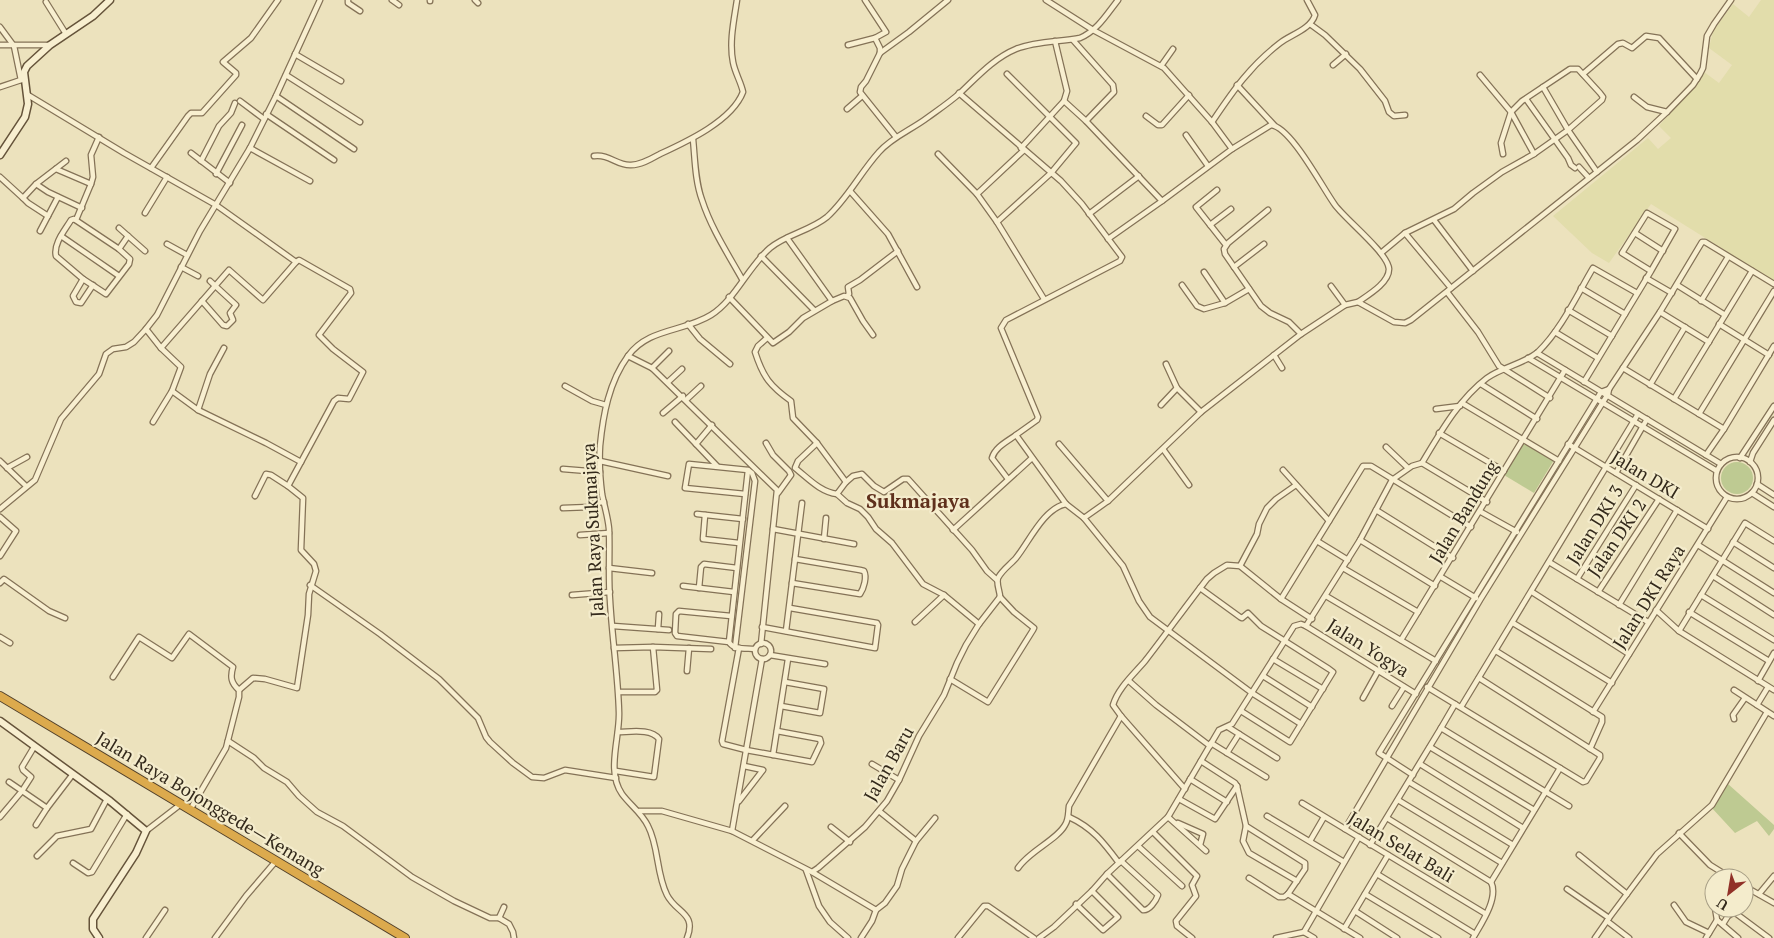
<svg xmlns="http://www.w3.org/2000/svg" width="1774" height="938" font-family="'PT Serif',serif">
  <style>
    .farmland { fill: #e2ddab }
    .green { fill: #beca92 }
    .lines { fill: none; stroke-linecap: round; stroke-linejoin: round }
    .street-casing { stroke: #847257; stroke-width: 7 }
    .secondary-casing { stroke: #65533a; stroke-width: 9 }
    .highway-casing { stroke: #51402b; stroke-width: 10 }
    .street { stroke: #f8efd0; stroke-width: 4.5 }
    .secondary { stroke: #f8efd0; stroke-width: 6 }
    .highway { stroke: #dcaa4d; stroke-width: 8 }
    .labels { text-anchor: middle; stroke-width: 4.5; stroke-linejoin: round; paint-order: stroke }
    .street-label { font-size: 18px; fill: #33291b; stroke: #f4eccc }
    .quarter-label { font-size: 20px; font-weight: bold; fill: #5f301c; stroke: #f4eccc }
  </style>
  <rect width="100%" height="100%" fill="#ece2bd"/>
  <polygon class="farmland" points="1761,0 1774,0 1774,281 1651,204 1609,263 1592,253 1553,216 1648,138 1658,149 1671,138 1659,126 1704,72 1719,83 1732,65 1709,48 1713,31 1733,4 1749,17"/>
  <g class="green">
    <polygon points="1523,441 1554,460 1534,493 1504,475"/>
    <circle cx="1737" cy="478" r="16"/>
    <polygon points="1728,784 1774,825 1774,829 1769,836 1757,821 1735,833 1711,807 1718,800"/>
  </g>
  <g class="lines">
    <defs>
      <g id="street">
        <polyline points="348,0 348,3 360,11"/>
        <polyline points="392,0 399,5"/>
        <polyline points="475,0 478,3"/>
        <polyline points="865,0 886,32 875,38 880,48 880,53 866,81 861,87 860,92 896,137"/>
        <polyline points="430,1 430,0"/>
        <polyline points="46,2 66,34"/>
        <polyline points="1310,24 1325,35 1360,69 1385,101 1389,112 1394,116 1405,115"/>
        <polyline points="0,27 14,46 21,80"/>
        <polyline points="1073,40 1113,85 1114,92 1086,121"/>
        <polyline points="1055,41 1067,91 1064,101"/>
        <polyline points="0,45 50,45"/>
        <polyline points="848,45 875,38"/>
        <polyline points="880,53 909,32 948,0"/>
        <polyline points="295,54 341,81"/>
        <polyline points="1333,65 1346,54"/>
        <polyline points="1161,66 1173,49"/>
        <polyline points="1583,74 1618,44 1623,43 1632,48 1646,36 1659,38 1697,79"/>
        <polyline points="286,75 360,122"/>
        <polyline points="1237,85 1274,125"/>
        <polyline points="0,87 21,80"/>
        <polyline points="1543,87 1568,130 1597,172"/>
        <polyline points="959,93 1061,181 1082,204 1122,257 1120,261 1006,320 1001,328 1038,417 1037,420 1016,435 1066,504 1084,518 1108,501 1201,412 1301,334 1345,305 1358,302 1394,322 1405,323 1411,320 1597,172 1637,140 1667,112 1693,85 1700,74 1703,68 1707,36 1714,24 1731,0"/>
        <polyline points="28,95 124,153 216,205 296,262"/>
        <polyline points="276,96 354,149"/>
        <polyline points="1634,97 1647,107 1667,112"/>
        <polyline points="1526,99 1568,158 1571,165 1575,168"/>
        <polyline points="240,101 264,119"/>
        <polyline points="847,109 862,96"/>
        <polyline points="266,114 334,160"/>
        <polyline points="1146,116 1158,125 1162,125 1189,95"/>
        <path d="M1212,122C1233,91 1249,67 1280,43C1290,35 1311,29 1315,15L1307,0"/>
        <polyline points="1186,135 1208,166"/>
        <path d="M693,139C695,159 695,181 702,200C711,228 728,254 742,279"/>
        <polyline points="250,148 310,181"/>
        <polyline points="1021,148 1064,101 1086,121 1162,201 1232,149 1212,122 1164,68 1093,30 1046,0"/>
        <path d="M1232,149L1271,125C1291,127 1322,187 1335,205C1346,220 1388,253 1389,269C1389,283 1368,295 1358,302"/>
        <polyline points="1024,150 977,194 997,222 1044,299"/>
        <polyline points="191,153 230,183"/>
        <polyline points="938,154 977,194"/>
        <polyline points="1503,154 1501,143 1511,112 1522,101 1570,69 1578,69 1600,93 1603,97 1602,100 1568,130 1534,154"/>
        <path d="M594,156C610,154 617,166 631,165C641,165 651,159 660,154C686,142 732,121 743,92C741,82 735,73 733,62C729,42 734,20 737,0"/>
        <polyline points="201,161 219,126 231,113 235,103"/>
        <polyline points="1579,167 1589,178"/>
        <polyline points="151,168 188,116 191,113 202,113 236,75 236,73 223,62 251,38 278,0"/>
        <polyline points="56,169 91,184"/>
        <polyline points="216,174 242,125"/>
        <polyline points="0,177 23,198"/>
        <polyline points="36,184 48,192 82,208"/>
        <polyline points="1217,190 1196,207 1226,245"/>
        <polyline points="850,191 888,234 917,287"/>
        <polyline points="1268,210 1228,243 1224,249 1225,254 1261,306 1270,313 1289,322 1301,334"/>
        <polyline points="145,213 167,177"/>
        <polyline points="1089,214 1139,176"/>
        <polyline points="48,216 28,203 23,198 36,184 66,161"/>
        <path d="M74,219L119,249L130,259L129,264L106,294L83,279L56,256C53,244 65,230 71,220Z"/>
        <polyline points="76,220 91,184 93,177 91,155 99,137"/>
        <polyline points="1434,220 1473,271"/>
        <polyline points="997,222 1051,173 1076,143 1007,74"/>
        <polyline points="1210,225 1231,209"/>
        <polyline points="40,231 58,197"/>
        <polyline points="1405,233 1451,288"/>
        <polyline points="1635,233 1663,251"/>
        <polyline points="61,236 119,276"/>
        <polyline points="128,236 145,251"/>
        <polyline points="1108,239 1162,201"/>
        <polyline points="167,244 187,255"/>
        <polyline points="119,249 128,236 119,228"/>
        <polyline points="1381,253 1405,233 1454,209 1473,193 1502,172 1534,154 1511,112 1480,75"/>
        <polyline points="761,256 814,310"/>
        <polyline points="181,267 198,276"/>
        <polyline points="1234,267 1264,244"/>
        <polyline points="1204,272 1225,303"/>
        <polyline points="1646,278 1672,293"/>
        <polyline points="83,279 73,296 76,302 81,303 93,285"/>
        <polyline points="1182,285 1197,306 1204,309 1225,303 1249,289"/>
        <polyline points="1677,285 1725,315"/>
        <polyline points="1331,286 1345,305"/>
        <polyline points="1581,288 1625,314"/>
        <polyline points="1447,292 1478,332 1499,366 1550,398"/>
        <polyline points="847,296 849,294 848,287 860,280 898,251"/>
        <polyline points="729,297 773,343 789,332 803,318 832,301 787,238"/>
        <polyline points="202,301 223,325 227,326 233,320 230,313 236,305 210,281"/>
        <polyline points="832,301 844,296 850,298 863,321 873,335"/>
        <polyline points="1701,301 1728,257"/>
        <polyline points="1568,310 1612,336"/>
        <polyline points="1660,312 1709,342"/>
        <polyline points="688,324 700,339 730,364"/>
        <polyline points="1719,324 1769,355"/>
        <polyline points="146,329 161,348 181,367 172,391 153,422"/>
        <polyline points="1555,332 1598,358"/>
        <path d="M767,338L758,346L755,352C763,377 770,386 791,401L793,418L817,443L846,482L853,476L862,474L874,486L884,492L903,479H908L972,550L987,571L997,580"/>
        <polyline points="161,348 229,270 263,300 296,262 299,260 350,289 351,293 319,335 333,349 363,372 349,399 338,398 334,401 301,462"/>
        <polyline points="1537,353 1721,464"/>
        <polyline points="1274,355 1282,368"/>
        <polyline points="628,356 652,368 777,490 761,644"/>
        <polyline points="1528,358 1717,471"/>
        <polyline points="1166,364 1177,388 1201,412"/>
        <polyline points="652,368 669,351"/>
        <polyline points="1623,368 1724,429"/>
        <polyline points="668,382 682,369"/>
        <polyline points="1584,382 1651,271 1622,253 1647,213 1675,229 1651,271"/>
        <polyline points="1481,384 1537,419"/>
        <polyline points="1650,385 1685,327"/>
        <polyline points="565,386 592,401 606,405"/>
        <polyline points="172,391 198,410 210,374 224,348"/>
        <polyline points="687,399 701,386"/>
        <polyline points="1674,399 1752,271"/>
        <polyline points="1462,403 1559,461"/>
        <polyline points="1161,405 1177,388"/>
        <polyline points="1436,409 1460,406"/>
        <polyline points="198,410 266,443 301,462 288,486 303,498 301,550 314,564 316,571 309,594 308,615 297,688 265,679 253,678 239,690"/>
        <polyline points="663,413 683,396"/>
        <polyline points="1699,414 1774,291"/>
        <polyline points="675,422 696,444"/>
        <polyline points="712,425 696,444 717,466"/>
        <polyline points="1439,433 1504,471"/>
        <polyline points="766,443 773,455 789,471 791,475 778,493"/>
        <path d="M817,443L798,461L795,468C808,478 820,492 837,494L846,482"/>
        <polyline points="1059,444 1108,501"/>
        <polyline points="1568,444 1708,529"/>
        <polyline points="1386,447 1408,468"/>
        <polyline points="1163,449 1189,485"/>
        <polyline points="1706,455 1724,429 1774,346"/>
        <circle cx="1737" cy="478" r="21"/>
        <polyline points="1740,458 1774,406"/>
        <polyline points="0,461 26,486"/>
        <polyline points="600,461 668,476"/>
        <polyline points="1750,462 1753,453 1774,420"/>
        <polyline points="1422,463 1487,502"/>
        <polyline points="7,468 27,457"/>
        <polyline points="563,469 600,472"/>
        <path d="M748,470L729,642C733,650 746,648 755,649"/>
        <polyline points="1283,470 1329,521"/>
        <polyline points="1616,473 1647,419"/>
        <path d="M1008,479L992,458C995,447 1008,441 1016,435"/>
        <polyline points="1757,484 1774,495"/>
        <polyline points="1752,493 1774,507"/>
        <polyline points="837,494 847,503 860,509 868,517 876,529 892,543 923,584 944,595 979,624"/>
        <polyline points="255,496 266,474 271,475 288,486"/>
        <polyline points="563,508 590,507 594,503 604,502"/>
        <polyline points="0,509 35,480 61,419 99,374 106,354 113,349 126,347 134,342 146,329 157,315 200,231 250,148 276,96 320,0"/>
        <polyline points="1376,510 1453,558"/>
        <polyline points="1481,512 1517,532"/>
        <polyline points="697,514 743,519"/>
        <polyline points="705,515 703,539 739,543"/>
        <polyline points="0,517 16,531 0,556"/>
        <polyline points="1084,518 1123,566 1139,601 1150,617 1252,693 1301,724"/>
        <polyline points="773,529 854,544"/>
        <polyline points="953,530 1032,458"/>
        <polyline points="580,535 609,533"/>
        <polyline points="824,539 826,518"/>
        <polyline points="1360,540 1435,586"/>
        <polyline points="1317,541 1348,560"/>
        <polyline points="1733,542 1774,568"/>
        <polyline points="1698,545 1774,593"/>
        <polyline points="1549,562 1648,622"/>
        <polyline points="1240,566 1257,534 1259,524 1267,508 1276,499 1296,485"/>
        <polyline points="609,568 652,573"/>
        <polyline points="1343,568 1418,612"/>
        <polyline points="1713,576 1774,615"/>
        <polyline points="1441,577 1476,598"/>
        <polyline points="1577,579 1636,485"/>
        <polyline points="0,583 4,579 49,611 65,618"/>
        <path d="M792,583L860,594C864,588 867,577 864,571L860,570L795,559"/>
        <polyline points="310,585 380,634 439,679 478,718 486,737 490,742 513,763 532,777 544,778 565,770 616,778"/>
        <polyline points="683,586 734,592"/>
        <polyline points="699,588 701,567 704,564 737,568"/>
        <polyline points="1200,588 1240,617 1242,618 1248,613 1261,626 1329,669 1333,672 1290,742 1241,711"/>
        <polyline points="1532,592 1629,654"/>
        <polyline points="1598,592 1659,499"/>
        <polyline points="572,595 610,592"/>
        <polyline points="1701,595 1774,640"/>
        <polyline points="1326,596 1436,661"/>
        <polyline points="1281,599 1363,466 1371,466 1471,527"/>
        <polyline points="1619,605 1677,510"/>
        <polyline points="1656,610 1679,631 1774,690"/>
        <polyline points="1689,612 1769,661"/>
        <polyline points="915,622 944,595"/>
        <polyline points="1513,623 1612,683"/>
        <polyline points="613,626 669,630"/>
        <path d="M1306,626L1360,540L1392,480L1412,466L1422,463C1440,433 1459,399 1487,378C1502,367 1524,364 1538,352C1561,330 1577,295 1593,268L1637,293"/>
        <polyline points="762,627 875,648 878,625 877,623 790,608"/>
        <polyline points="658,629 659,614"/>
        <polyline points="786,631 802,503"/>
        <polyline points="1679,631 1745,523 1774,541"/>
        <polyline points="0,637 10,643"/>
        <polyline points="1401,640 1565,370"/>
        <polyline points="729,642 677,636 675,633 676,614 679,611 731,616"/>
        <circle cx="763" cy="651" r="8"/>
        <polyline points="614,648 653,647 711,649"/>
        <polyline points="735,648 755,481 752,473 748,470 689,464 685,488 745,494"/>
        <polyline points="739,648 722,741 723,744 746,750 812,762 821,743 820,739 777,731"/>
        <polyline points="1496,651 1602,717 1602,722 1590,749"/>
        <polyline points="770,655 825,664"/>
        <polyline points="1273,659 1323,689"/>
        <polyline points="687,671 689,648"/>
        <polyline points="1263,676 1312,707"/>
        <path d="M113,677L139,637L172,658L189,634L233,667C230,677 231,683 239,690V697L226,748L190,810"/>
        <polyline points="950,679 988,702 1033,630 1034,628 1014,612 1000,597"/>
        <polyline points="1129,681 1156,705 1210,746"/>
        <polyline points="1758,681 1774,653"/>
        <polyline points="1427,687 1583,782 1586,781 1600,758 1600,755 1479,678"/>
        <polyline points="1734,690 1774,716"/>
        <polyline points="619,692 655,692 657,690 653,647"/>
        <polyline points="1363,698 1378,671"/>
        <polyline points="1757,705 1768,687"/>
        <polyline points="781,706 820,713 824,689 785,682"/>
        <polyline points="1392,706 1404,687"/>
        <polyline points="1461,707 1638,414"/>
        <polyline points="1593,712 1727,497"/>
        <polyline points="1734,719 1733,715 1745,698"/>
        <polyline points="1228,727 1277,758"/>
        <polyline points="1441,728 1569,806"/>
        <polyline points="228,741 254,758 264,768 287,782 299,796 317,812 343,826 412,877 454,901 490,918 499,918 509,924 513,932 514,938"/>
        <polyline points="1211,743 1266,777"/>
        <polyline points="1430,747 1534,810"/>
        <polyline points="1227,753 1239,734"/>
        <polyline points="773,755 788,659"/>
        <polyline points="1201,761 1235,783 1237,786"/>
        <polyline points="872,764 899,780"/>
        <polyline points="1420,764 1523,828"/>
        <path d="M616,771L654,777L659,739C651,728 630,732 618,732"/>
        <polyline points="1413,775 1379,753 1601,392 1609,389"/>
        <polyline points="1190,779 1227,802"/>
        <polyline points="9,782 47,808 73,774"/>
        <polyline points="1409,782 1513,845"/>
        <polyline points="1237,786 1246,826 1305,863 1305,869 1288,894"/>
        <path d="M1185,789L1121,716L1113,705C1118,688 1134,674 1145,661C1166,634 1186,606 1207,579L1214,573L1227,565L1240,566L1281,599L1312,619"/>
        <polyline points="1179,799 1215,819 1237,786"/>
        <polyline points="1398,800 1502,863"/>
        <polyline points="739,801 763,770 744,766"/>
        <polyline points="1302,803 1486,914"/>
        <path d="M639,811H662L732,831L812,872L818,868L865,827L887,801L899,780L919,736L944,695L957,663L966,645L979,624L1000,597C1000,591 996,584 998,578C1002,570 1011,564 1016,558C1029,542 1044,508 1066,504"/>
        <polyline points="879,811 916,841"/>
        <polyline points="1267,816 1344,862"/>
        <polyline points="0,817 22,791 31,777 23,770 22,767 34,747"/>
        <path d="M1069,817C1093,828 1104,843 1119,863"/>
        <polyline points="1168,817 1206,851"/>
        <polyline points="1387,818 1491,882"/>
        <polyline points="1178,823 1203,834 1200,845"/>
        <polyline points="36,825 47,808"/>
        <polyline points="1246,826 1243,841 1249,853 1297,881"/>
        <polyline points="831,827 850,842"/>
        <polyline points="1345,829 1480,600 1608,394 1609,389 1660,312 1702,242 1705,242 1774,284"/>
        <polyline points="146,831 181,804"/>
        <polyline points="732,831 762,659"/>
        <polyline points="1153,832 1197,876 1192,885 1196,896 1176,921 1177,926 1192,938"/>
        <polyline points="1679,833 1710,865 1731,878"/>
        <polyline points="753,840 785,806"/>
        <polyline points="1310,841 1324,817"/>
        <polyline points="1370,845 1441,728 1455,704"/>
        <polyline points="1138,846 1182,886"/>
        <polyline points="1579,855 1627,894"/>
        <polyline points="37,856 57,836 91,829 107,799"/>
        <polyline points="73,863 88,873 92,872 127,814"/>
        <path d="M1018,868C1029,851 1057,840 1065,825C1069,819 1068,813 1069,806L1121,716"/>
        <polyline points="806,870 819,906 830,922 848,938"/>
        <polyline points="812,872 876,910"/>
        <path d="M1107,874L1143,910C1149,911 1156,901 1158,895L1121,861"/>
        <polyline points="1377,874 1475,934"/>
        <polyline points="1249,878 1279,897 1284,897 1288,894"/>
        <polyline points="1491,882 1560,768"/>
        <polyline points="1744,886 1774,903"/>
        <polyline points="1567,889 1609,918"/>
        <polyline points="1288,894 1360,938"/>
        <polyline points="1365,894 1438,938"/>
        <polyline points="1759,894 1774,876"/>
        <polyline points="1076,904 1103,930 1118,917 1092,891"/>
        <polyline points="1674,905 1686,922 1709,933"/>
        <polyline points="1715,908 1717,920 1738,938"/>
        <polyline points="1355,911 1397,938"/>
        <polyline points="499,918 504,907"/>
        <polyline points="1607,921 1629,938"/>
        <polyline points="1723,924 1728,916 1734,912 1769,938"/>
        <polyline points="1344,929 1388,855"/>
        <polyline points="1304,932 1359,837"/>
        <polyline points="146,938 165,910"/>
        <polyline points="215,938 246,896 276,861"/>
        <path d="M687,938C697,913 676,913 667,895C656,873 659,847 648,826C642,813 630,805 622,794C606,771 620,738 619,712C618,675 612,637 610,600C608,576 610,552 609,529C608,517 604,505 602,494C600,478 599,462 600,446C603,415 609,382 628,356C648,328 684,332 711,315C735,300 748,267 770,248C787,234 810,231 827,217C848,198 860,173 879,152C892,137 911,130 927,118C938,110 950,102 960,93C977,77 994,58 1016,49C1036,41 1059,42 1080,38C1097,31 1107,14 1118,0"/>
        <polyline points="861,938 872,921 876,910 885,903 897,886 902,869 916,841 935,818"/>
        <polyline points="958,938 984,906 988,906 1034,938"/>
        <polyline points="1039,938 1054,927 1092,891 1107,874 1168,817 1219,730 1232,724 1294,626 1301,624 1306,626 1416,694"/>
        <polyline points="1276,938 1304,932 1314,938"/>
        <path d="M1473,938C1481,924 1499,898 1491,882"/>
        <polyline points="1595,938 1609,918 1657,854 1712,805 1767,712"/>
        <polyline points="1706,938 1717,920"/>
      </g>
      <g id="secondary">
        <polyline points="0,155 25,117 28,104 24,72 27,66 50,45 93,16 110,0"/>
        <polyline points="0,721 110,801 146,831 136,853 93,919 93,929 99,938"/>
      </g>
      <polyline id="highway" points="0,696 405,938"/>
    </defs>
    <use href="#street" class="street-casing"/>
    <use href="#secondary" class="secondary-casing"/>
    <use href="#highway" class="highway-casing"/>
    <use href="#street" class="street"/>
    <use href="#secondary" class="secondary"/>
    <use href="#highway" class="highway"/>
  </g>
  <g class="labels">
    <g class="street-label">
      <text transform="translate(1645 475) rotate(31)" y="6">Jalan DKI</text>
      <text transform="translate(1464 512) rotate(-59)" y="6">Jalan Bandung</text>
      <text transform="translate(1595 525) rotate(-58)" y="6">Jalan DKI 3</text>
      <text transform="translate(593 530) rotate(-93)" y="6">Jalan Raya Sukmajaya</text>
      <text transform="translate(1617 538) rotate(-56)" y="6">Jalan DKI 2</text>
      <text transform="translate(1649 597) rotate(-58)" y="6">Jalan DKI Raya</text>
      <text transform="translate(1368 648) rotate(32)" y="6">Jalan Yogya</text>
      <text transform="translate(889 764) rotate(-61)" y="6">Jalan Baru</text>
      <text transform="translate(210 804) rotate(31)" y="6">Jalan Raya Bojonggede—Kemang</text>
      <text transform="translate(1401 847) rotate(31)" y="6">Jalan Selat Bali</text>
    </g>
    <g class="quarter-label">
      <text x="918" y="508">Sukmajaya</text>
    </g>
  </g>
  <g transform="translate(1729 893) rotate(211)"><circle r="24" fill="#f4eccc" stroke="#a79e85"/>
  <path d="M0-4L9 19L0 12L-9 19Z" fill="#913128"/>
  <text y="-8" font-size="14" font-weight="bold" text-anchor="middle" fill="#33291b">U</text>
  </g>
</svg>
